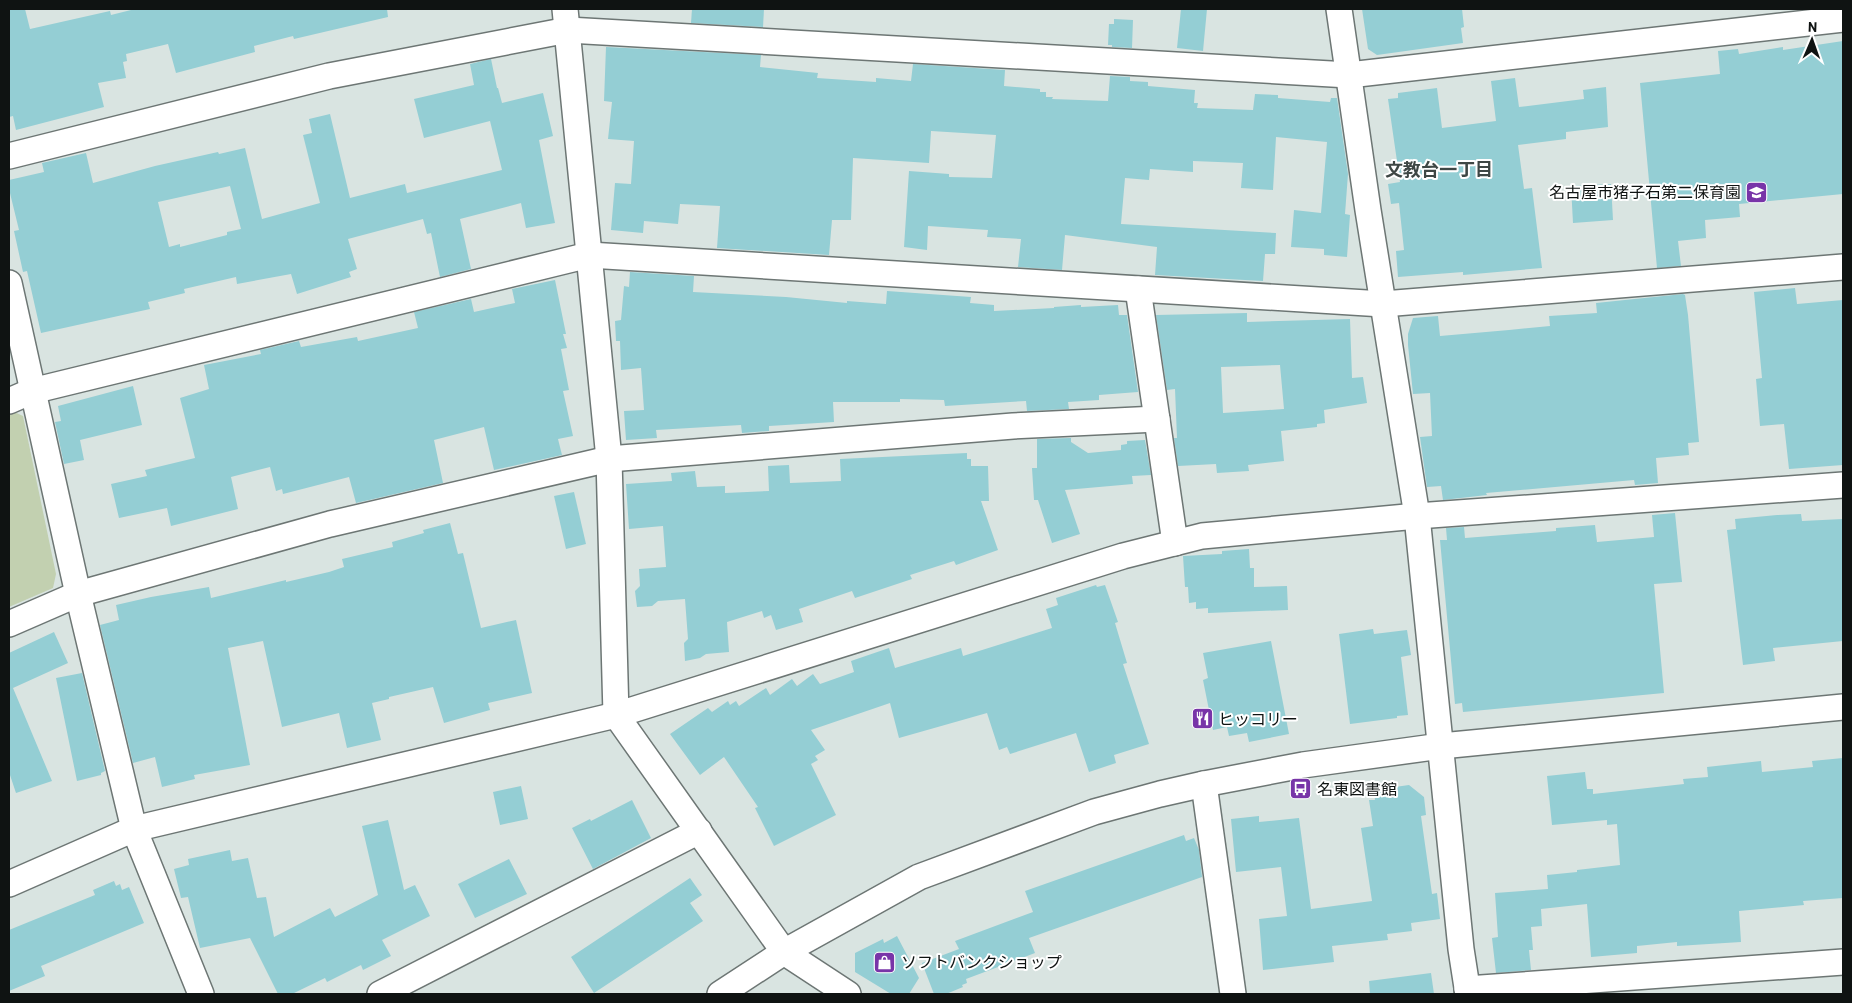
<svg xmlns="http://www.w3.org/2000/svg" width="1852" height="1003" font-family="Barlow,'Noto Sans JP',sans-serif">
  <style>
    .green { fill: #c2d0b0 }
    .building { fill: #94ced4; fill-rule: evenodd }
    .lines { fill: none; stroke-linecap: round; stroke-linejoin: round }
    .minor-casing { stroke: #6d7674; stroke-width: 28 }
    .minor { stroke: #fff; stroke-width: 25 }
    .labels { text-anchor: middle; stroke-width: 4; stroke-linejoin: round; paint-order: stroke }
    .poi-label { font-size: 16px; fill: #0f1312; stroke: #fff; text-anchor: start }
    .neighbourhood-label { font-size: 18px; font-weight: bold; fill: #3e4745; stroke: #fff }
  </style>
  <rect width="100%" height="100%" fill="#d9e4e1"/>
  <polygon class="green" points="10,410 23,416 56,574 53,588 9,607 9,411"/>
  <g class="building">
    <polygon points="9,9 25,9 30,29 110,11 111,15 135,9 387,9 388,17 294,39 293,36 254,46 255,52 176,73 168,44 126,54 127,61 123,62 126,78 98,83 104,107 16,130 13,116 9,117"/>
    <polygon points="692,9 764,9 763,27 691,23"/>
    <polygon points="1181,9 1207,9 1203,51 1177,48"/>
    <polygon points="1362,9 1462,9 1464,27 1461,28 1463,43 1377,55 1368,49"/>
    <polygon points="1114,19 1133,20 1132,48 1112,47 1112,45 1108,45 1109,24 1114,24"/>
    <polygon points="1843,41 1843,194 1739,204 1740,217 1705,220 1706,238 1678,241 1681,266 1657,268 1640,83 1720,74 1718,51 1738,49 1739,54 1783,47 1783,50"/>
    <polygon points="606,47 761,55 760,67 818,73 817,78 876,82 876,78 911,81 913,64 1005,70 1004,86 1040,89 1040,92 1046,92 1046,97 1053,97 1052,99 1108,101 1110,76 1130,77 1130,81 1148,82 1148,86 1195,90 1194,103 1198,103 1197,108 1253,110 1255,94 1278,95 1278,98 1330,102 1331,98 1337,98 1348,174 1345,214 1350,215 1347,257 1324,255 1324,249 1291,247 1294,210 1321,213 1327,142 1276,137 1273,190 1241,188 1243,163 1193,161 1193,172 1150,169 1149,180 1125,178 1121,224 1276,233 1275,254 1265,254 1263,281 1155,275 1157,247 1065,235 1062,270 1018,267 1021,239 987,237 988,230 928,226 927,250 904,247 909,171 949,174 949,177 992,178 996,135 931,131 929,163 853,158 851,220 832,220 829,255 717,248 720,206 680,204 678,224 644,221 643,233 611,230 615,183 631,184 634,141 608,139 612,102 604,101"/>
    <path d="M491,59L497,88H498L502,103L543,93L553,136L539,140L555,223L526,228L521,203L460,219L471,269L440,277L431,233L427,234L423,219L348,239L357,269L349,272L351,277L297,294L291,274L237,284L236,277L184,289L185,293L148,302L150,309L41,333L27,271L23,272L14,231L19,230L9,189V180L44,172L42,163L86,153L93,183L155,166L218,152L219,154L245,148L262,219L320,203L303,135L312,133L309,119L330,114L350,198L405,184L407,193L502,170L490,121L424,138L414,99L474,85L470,64ZM230,186L241,229L227,232V235L180,247V244L169,247L158,202Z"/>
    <polygon points="1515,78 1519,107 1584,99 1583,90 1606,87 1608,127 1566,132 1566,139 1518,145 1524,189 1532,188 1542,268 1463,275 1463,272 1398,277 1396,251 1404,250 1399,203 1391,204 1388,184 1400,182 1388,99 1398,98 1398,93 1437,88 1442,128 1496,121 1491,81"/>
    <polygon points="1611,184 1613,220 1573,223 1571,186"/>
    <polygon points="630,272 694,276 693,292 786,297 847,303 847,301 886,304 887,291 971,297 970,303 994,305 994,311 1054,308 1054,307 1081,305 1081,307 1118,305 1119,315 1127,315 1138,392 1099,395 1099,400 1068,402 1069,409 1027,411 1026,401 945,406 944,400 900,399 900,402 833,402 834,422 769,426 769,431 742,433 741,425 656,430 657,438 626,440 624,411 644,410 641,368 621,370 620,341 616,341 615,321 621,320 624,286 629,287"/>
    <polygon points="555,280 566,334 563,334 567,348 561,349 569,390 563,391 573,436 558,439 562,455 494,470 484,427 434,440 443,483 356,503 349,477 283,494 282,489 276,491 270,467 231,477 238,509 171,526 167,508 119,518 111,484 147,476 145,470 195,458 180,398 209,389 204,365 261,354 260,350 299,341 301,347 357,337 358,341 418,328 414,312 471,299 474,312 515,303 512,289"/>
    <polygon points="1795,288 1797,304 1843,300 1843,465 1789,469 1784,424 1760,426 1756,379 1762,378 1754,292"/>
    <polygon points="1683,294 1685,295 1688,315 1699,442 1688,443 1689,455 1656,458 1658,483 1635,485 1634,480 1486,493 1487,495 1443,500 1441,486 1427,487 1420,437 1432,436 1430,393 1413,394 1408,345 1408,334 1413,318 1438,316 1440,336 1509,330 1550,326 1549,316 1597,313 1596,303"/>
    <path d="M1247,313V322L1350,319L1352,378L1363,377L1367,403L1324,410L1325,423L1317,424V427L1281,431L1284,461L1248,465L1249,471L1217,473L1216,464L1178,466L1174,438H1177L1175,389L1167,390L1156,315ZM1280,365L1284,409L1223,413L1221,367Z"/>
    <polygon points="133,386 142,425 80,440 84,460 64,464 55,422 61,421 58,406"/>
    <polygon points="1071,438 1071,442 1088,453 1121,450 1121,445 1127,444 1127,441 1145,440 1151,475 1132,476 1133,484 1065,490 1080,534 1052,543 1038,500 1034,500 1032,468 1037,468 1037,439"/>
    <polygon points="967,453 967,459 971,459 971,466 988,466 989,501 981,501 998,550 956,565 954,561 910,575 912,579 855,598 852,591 799,609 803,622 776,630 771,615 764,618 762,611 727,622 729,652 706,654 700,658 685,661 684,643 688,639 685,599 658,601 652,606 637,607 635,591 640,586 639,569 666,567 663,526 629,529 626,484 672,481 671,473 695,471 697,487 725,486 725,493 769,491 768,466 789,465 790,483 841,481 840,459"/>
    <polygon points="574,492 586,544 566,549 554,496"/>
    <polygon points="1675,513 1682,582 1654,584 1664,693 1463,712 1462,703 1455,704 1440,540 1447,540 1446,528 1464,527 1465,538 1556,531 1556,528 1595,525 1597,542 1654,537 1652,515"/>
    <polygon points="1801,514 1802,521 1843,519 1843,641 1773,648 1775,661 1743,665 1727,530 1736,529 1735,519 1777,515"/>
    <polygon points="450,523 458,554 463,553 481,628 516,620 532,693 488,703 490,710 444,723 433,687 389,697 389,699 372,703 381,740 347,748 339,713 282,727 263,641 228,648 250,765 194,775 195,779 162,787 155,757 133,763 100,625 119,620 116,605 151,597 209,587 211,598 286,580 286,582 329,572 344,567 342,559 393,547 392,542 424,533 423,530"/>
    <polygon points="1249,549 1250,568 1254,568 1254,587 1287,586 1288,610 1208,613 1208,608 1196,609 1196,602 1189,603 1188,587 1185,587 1183,556 1222,554 1222,551"/>
    <polygon points="1096,585 1097,587 1105,585 1118,622 1115,623 1127,663 1123,664 1149,744 1114,755 1116,763 1089,772 1076,733 1010,754 1007,747 999,750 987,713 899,738 890,703 811,730 825,750 815,756 818,760 811,764 836,815 774,846 755,808 758,807 724,757 700,775 670,734 708,708 712,712 728,701 730,705 736,701 739,706 766,688 770,695 792,679 797,686 813,674 820,684 854,672 851,661 889,648 895,668 961,648 963,656 1052,628 1046,609 1058,605 1056,598"/>
    <polygon points="1373,629 1374,634 1407,630 1411,655 1401,657 1408,715 1397,716 1397,718 1350,724 1339,634"/>
    <polygon points="54,632 68,663 13,688 52,781 16,793 9,772 9,653"/>
    <polygon points="1271,641 1289,734 1249,742 1247,733 1229,736 1227,727 1213,730 1203,680 1208,678 1203,653"/>
    <polygon points="82,673 105,771 101,773 101,775 77,781 56,678"/>
    <polygon points="1843,758 1843,898 1803,901 1804,905 1739,911 1741,942 1677,946 1677,942 1637,946 1637,953 1591,957 1587,904 1541,909 1542,926 1531,927 1533,950 1529,950 1531,970 1496,973 1492,938 1498,937 1495,893 1548,889 1547,875 1577,872 1577,870 1620,865 1617,824 1607,825 1607,820 1552,825 1547,776 1585,772 1587,789 1593,789 1593,794 1684,784 1683,779 1708,777 1707,767 1761,761 1762,772 1813,767 1812,761"/>
    <polygon points="1409,785 1424,797 1426,815 1421,816 1432,894 1437,893 1440,919 1411,923 1412,931 1387,934 1388,940 1332,946 1334,962 1263,970 1259,919 1287,916 1281,867 1236,872 1231,819 1259,816 1259,822 1299,818 1311,909 1372,901 1361,828 1373,826 1369,800 1375,800 1374,790"/>
    <polygon points="521,786 528,819 500,825 493,792"/>
    <polygon points="632,800 651,838 593,869 572,828 590,819 591,821"/>
    <polygon points="388,820 404,890 415,885 430,916 382,940 391,956 363,970 361,965 327,982 325,978 292,994 278,994 250,938 200,948 188,897 181,898 174,869 189,865 188,859 230,850 232,861 248,858 257,898 266,897 274,937 330,908 335,917 378,895 362,826"/>
    <polygon points="1184,835 1186,841 1194,838 1199,850 1202,877 1029,938 1035,953 966,979 967,983 962,985 963,987 946,994 934,994 922,963 959,949 955,941 1033,912 1025,891"/>
    <polygon points="509,859 527,894 475,918 458,884"/>
    <polygon points="690,878 702,895 690,903 703,921 594,993 571,957"/>
    <polygon points="114,881 116,886 120,884 122,890 129,887 144,923 41,966 45,976 9,991 9,930 95,895 93,890"/>
    <polygon points="897,936 919,978 909,994 891,994 855,972 855,953 883,939 884,943"/>
    <polygon points="1431,973 1434,994 1370,994 1369,981"/>
  </g>
  <g class="lines">
    <defs>
      <g id="minor">
        <polyline points="565,9 609,459 616,715 784,952 848,994"/>
        <polyline points="1339,9 1368,210 1417,516 1461,949 1468,994"/>
        <polyline points="9,156 329,76 568,30 1349,75 1843,19"/>
        <polyline points="9,283 78,594 134,829 201,994"/>
        <polyline points="1138,289 1175,543"/>
        <polyline points="9,401 32,391 589,255 1383,304 1843,267"/>
        <polyline points="9,624 78,594 330,524 609,459 1013,426 1157,419"/>
        <polyline points="1204,784 1233,994"/>
        <polyline points="9,884 134,829 616,715 1123,556 1202,536 1417,516 1843,485"/>
        <polyline points="1467,989 1843,962"/>
        <polyline points="380,994 699,831"/>
        <polyline points="720,994 784,952 919,877 1094,812 1160,794 1204,784 1303,765 1441,746 1843,707"/>
      </g>
    </defs>
    <use href="#minor" class="minor-casing"/>
    <use href="#minor" class="minor"/>
  </g>
  <defs>
    <symbol id="school-square" viewBox="-11 -11 22 22"><rect x="-9" y="-9" width="18" height="18" rx="4" fill="#7834a8" stroke="#fff"/><path d="M0-5L7-2L0 1L-7-2ZM-4 1L0 2.5L4 1V4Q0 6-4 4Z" fill="#fff"/></symbol>
    <symbol id="restaurant-square" viewBox="-11 -11 22 22"><rect x="-9" y="-9" width="18" height="18" rx="4" fill="#7834a8" stroke="#fff"/><path d="M-5-6h1v4h1v-4h1v4h1v-4h1v5L-1.5 .5V6h-2V.5L-5-1ZM5-6V6H3V1.5H1.5Q1.5-4 5-6Z" fill="#fff"/></symbol>
    <symbol id="bus-square" viewBox="-11 -11 22 22"><rect x="-9" y="-9" width="18" height="18" rx="4" fill="#7834a8" stroke="#fff"/><path d="M-5-6H5V4H4V6H2V4H-2V6H-4V4H-5ZM-3.5-4V0h7V-4ZM-3.5 1.2v1.5H-2V1.2ZM2 1.2v1.5H3.5V1.2Z" fill="#fff"/></symbol>
    <symbol id="shop-square" viewBox="-11 -11 22 22"><rect x="-9" y="-9" width="18" height="18" rx="4" fill="#7834a8" stroke="#fff"/><path d="M-5-2.5h2.3a2.7 3.5 0 0 1 5.4 0H5L5.5 6h-11ZM-1.5-2.5h3a1.5 2.3 0 0 0-3 0Z" fill="#fff"/></symbol>
  </defs>
  <g fill-rule="evenodd">
    <use href="#school-square" x="1744" y="180" width="25" height="25"/>
    <use href="#restaurant-square" x="1190" y="706" width="25" height="25"/>
    <use href="#bus-square" x="1288" y="776" width="25" height="25"/>
    <use href="#shop-square" x="872" y="950" width="25" height="25"/>
  </g>
  <g class="labels">
    <g class="poi-label">
      <text x="1741" y="198" text-anchor="end">名古屋市猪子石第二保育園</text>
      <text x="1218" y="725">ヒッコリー</text>
      <text x="1317" y="795">名東図書館</text>
      <text x="901" y="968">ソフトバンクショップ</text>
    </g>
    <g class="neighbourhood-label">
      <text x="1439" y="176">文教台一丁目</text>
    </g>
  </g>
  <rect width="1852" height="1003" fill="none" stroke="#0f1312" stroke-width="20"/>
  <g transform="translate(1812 40) rotate(2)" stroke="#ffffff" stroke-width="4" paint-order="stroke">
  <path d="M0-4L9 19L0 12L-9 19Z" fill="#0f1312"/>
  <text y="-8" font-size="14" font-weight="bold" text-anchor="middle" fill="#0f1312">N</text>
  </g>
</svg>
